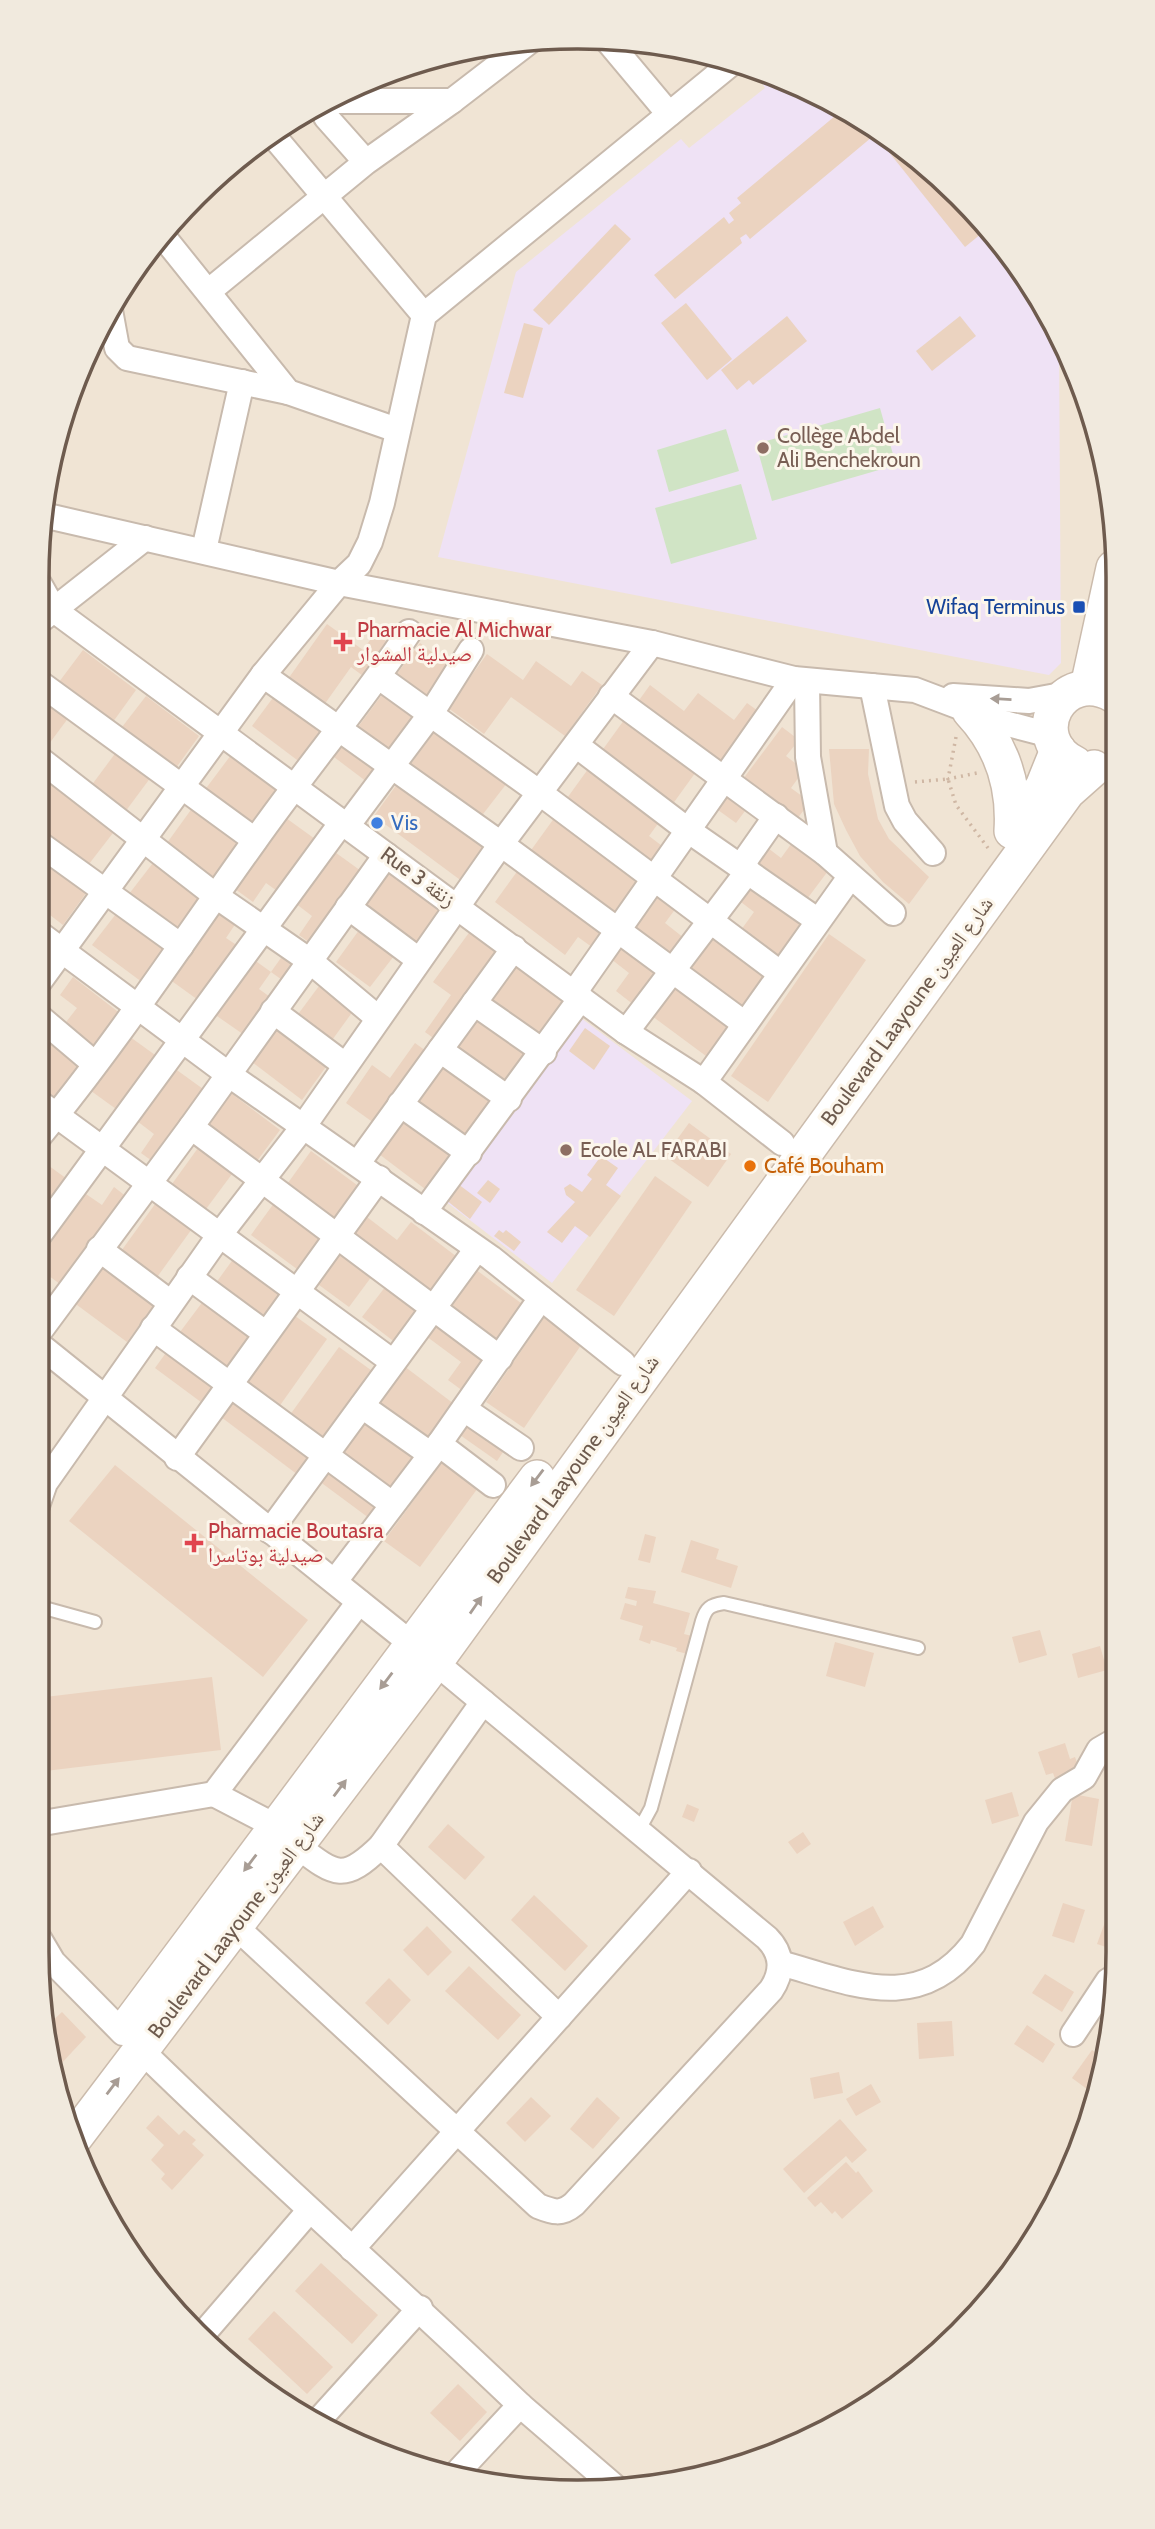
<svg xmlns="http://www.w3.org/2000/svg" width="1155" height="2529" font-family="Cabin,'Noto Naskh Arabic',sans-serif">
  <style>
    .residential { fill: #f0e4d4 }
    .education { fill: #efe2f5 }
    .green { fill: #d0e4c5 }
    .building { fill: #ebd3c0 }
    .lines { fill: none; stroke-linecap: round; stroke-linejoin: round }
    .lane-casing { stroke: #c8baad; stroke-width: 16 }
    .street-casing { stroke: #c8baad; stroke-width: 28 }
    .secondary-casing { stroke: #cbbbac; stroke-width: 38 }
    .path { stroke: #cfb7a4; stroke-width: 3.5; stroke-dasharray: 2 5; stroke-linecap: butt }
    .lane { stroke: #fff; stroke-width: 12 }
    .street { stroke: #fff; stroke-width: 24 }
    .secondary { stroke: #fff; stroke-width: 35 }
    .oneway { fill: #a89d95 }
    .education-dot { fill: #8d6e63; stroke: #fcf6eb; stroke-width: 2.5 }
    .transit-dot { fill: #1a4fb4; stroke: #fcf6eb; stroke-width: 2.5 }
    .health-dot { fill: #e0444e; stroke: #fcf6eb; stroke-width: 2.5 }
    .shop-dot { fill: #3f7fe0; stroke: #fcf6eb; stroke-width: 2.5 }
    .food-dot { fill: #e8710a; stroke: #fcf6eb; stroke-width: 2.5 }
    .labels { text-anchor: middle; stroke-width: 6; stroke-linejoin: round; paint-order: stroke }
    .education-label { font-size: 21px; fill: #785e54; stroke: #fcf6eb; text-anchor: start }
    .transit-label { font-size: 21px; fill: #164399; stroke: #fcf6eb; text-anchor: end }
    .health-label { font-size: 21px; fill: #be3a42; stroke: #fcf6eb; text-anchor: start }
    .shop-label { font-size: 21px; fill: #366cbe; stroke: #fcf6eb; text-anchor: start }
    .street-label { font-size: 21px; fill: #6e5b4e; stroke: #fcf6eb }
    .food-label { font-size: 21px; fill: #c56008; stroke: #fcf6eb; text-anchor: start }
    .rim { fill: none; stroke: #6e5b4e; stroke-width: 3.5 }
  </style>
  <rect width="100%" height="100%" fill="#f9f2e5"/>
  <polygon class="residential" points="577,37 683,47 784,78 906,148 1006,248 1077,370 1114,507 1118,1952 1108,2057 1077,2158 984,2308 848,2420 751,2464 648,2488 472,2482 307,2420 171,2308 109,2222 66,2126 37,1951 37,577 47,472 78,371 128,277 195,195 277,128 370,78 472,47"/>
  <g class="education">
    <polygon points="773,74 906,148 1006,248 1059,339 1061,663 1049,675 438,557 516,272 681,139 689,148 765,88 762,83"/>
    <polygon points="577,1015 692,1101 552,1283 441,1198"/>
  </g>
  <g class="green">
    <polygon points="880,408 896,465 772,501 756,444"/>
    <polygon points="726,429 739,471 669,492 657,450"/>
    <polygon points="741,484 757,539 671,564 655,508"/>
  </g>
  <g class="building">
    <polygon points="823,100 878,132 750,239 746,234 740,238 742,243 675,299 654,275 724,217 729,224 734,220 729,213 741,203 737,198 835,116"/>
    <polygon points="898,143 906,148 987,229 965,247 888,151"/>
    <polygon points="615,224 631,239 549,325 533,310"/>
    <polygon points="686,303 732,359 707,380 661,323"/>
    <polygon points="787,316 807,341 753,385 749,380 737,390 721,370"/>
    <polygon points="960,316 976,336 932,371 916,351"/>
    <polygon points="524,323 543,328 523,398 504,393"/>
    <polygon points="327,624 363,650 375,633 394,647 370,681 351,667 324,705 288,679"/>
    <polygon points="420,643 454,669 427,705 393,679"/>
    <polygon points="83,650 136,690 110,726 56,686"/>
    <polygon points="487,654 523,680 536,661 571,686 582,671 602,685 565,736 511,697 484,734 448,708"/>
    <polygon points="650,685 684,711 698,693 734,720 747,703 765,716 726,769 637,703"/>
    <polygon points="278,691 332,731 305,766 252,726"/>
    <polygon points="37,692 69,717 43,752 37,747"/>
    <polygon points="384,692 418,717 392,753 358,727"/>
    <polygon points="146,696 199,736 173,772 119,731"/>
    <polygon points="627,716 698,769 672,805 601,752"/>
    <polygon points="782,727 799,740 786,756 804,770 791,788 810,802 797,819 743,779"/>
    <polygon points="436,730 507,783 480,818 410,765"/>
    <polygon points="347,740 383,768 371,785 334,757"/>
    <polygon points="829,749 869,749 868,774 878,819 889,839 929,877 909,904 883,882 860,856 846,830 834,804"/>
    <polygon points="117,751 151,777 125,812 91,786"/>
    <polygon points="231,755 284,795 258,831 204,791"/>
    <polygon points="591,765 662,818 649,836 666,849 653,867 565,801"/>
    <polygon points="44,775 116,829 89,864 37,825 37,786"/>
    <polygon points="400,780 488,846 463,882 374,816"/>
    <polygon points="731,793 748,807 736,823 718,810"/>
    <polygon points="193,807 247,848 221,883 167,843"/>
    <polygon points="555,817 643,884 617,919 529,853"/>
    <polygon points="286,818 322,844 284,896 266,883 253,902 235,889"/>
    <polygon points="794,840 831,867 804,903 751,863 764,845 781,858"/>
    <polygon points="37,850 89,889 63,925 37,905"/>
    <polygon points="332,850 368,876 317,948 299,935 312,916 295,903"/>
    <polygon points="156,859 209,899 183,935 129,894"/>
    <polygon points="521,866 609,932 596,950 578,937 565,955 495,902"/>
    <polygon points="388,869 442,909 415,945 361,905"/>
    <polygon points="750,881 804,921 778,957 741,930 754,912 737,899"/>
    <polygon points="662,892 679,904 665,923 684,938 671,955 635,929"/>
    <polygon points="220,907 238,920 226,938 244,950 205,1005 169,979"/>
    <polygon points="119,910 172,950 146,985 92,945"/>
    <polygon points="362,926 397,952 370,987 336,962"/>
    <polygon points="471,930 507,956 443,1045 425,1032 451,995 433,982"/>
    <polygon points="714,932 768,973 741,1008 688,968"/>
    <polygon points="829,934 866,960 768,1102 731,1076"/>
    <polygon points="624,941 661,969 634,1005 616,991 629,973 611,959"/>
    <polygon points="283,955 301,968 289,985 271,972"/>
    <polygon points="253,959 271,972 259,989 277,1002 250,1039 214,1014"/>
    <polygon points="518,964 571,1005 545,1040 491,1000"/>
    <polygon points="73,977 126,1018 100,1053 63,1026 77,1008 60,995"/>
    <polygon points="679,981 732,1021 706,1056 652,1016"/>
    <polygon points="322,982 356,1007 330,1043 296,1017"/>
    <polygon points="480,1018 533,1058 507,1094 454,1053"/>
    <polygon points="275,1024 328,1064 302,1100 248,1059"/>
    <polygon points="585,1028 610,1046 594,1070 569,1051"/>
    <polygon points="37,1030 87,1068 61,1104 37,1086"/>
    <polygon points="126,1034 162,1060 123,1114 87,1088"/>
    <polygon points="415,1043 433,1056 381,1128 346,1103 372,1065 390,1078"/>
    <polygon points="442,1066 496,1106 470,1141 416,1101"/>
    <polygon points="174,1068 210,1094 159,1166 141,1153 154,1134 137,1121"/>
    <polygon points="227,1090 280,1130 254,1165 200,1125"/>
    <polygon points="406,1119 460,1159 433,1195 379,1154"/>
    <polygon points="689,1123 731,1154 708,1187 665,1156"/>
    <polygon points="198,1148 232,1174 206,1209 172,1184"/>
    <polygon points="311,1151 365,1191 339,1227 285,1187"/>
    <polygon points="601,1156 618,1168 606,1185 621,1196 590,1237 575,1226 562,1243 547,1232 575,1202 566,1195 564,1188 570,1184 582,1192 592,1179 587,1175"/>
    <polygon points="38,1158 74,1184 37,1236 37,1160"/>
    <polygon points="655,1176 692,1202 614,1316 576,1290"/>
    <polygon points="488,1180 500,1189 490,1203 477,1193"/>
    <polygon points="458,1184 482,1202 470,1219 446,1200"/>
    <polygon points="114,1187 132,1201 68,1290 37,1267 37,1258 83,1192 102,1205"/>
    <polygon points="277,1199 331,1240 305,1275 251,1235"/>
    <polygon points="158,1200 194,1226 155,1280 119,1254"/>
    <polygon points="363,1214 397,1240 411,1222 465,1263 438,1299 350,1232"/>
    <polygon points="499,1230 503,1233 506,1230 521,1242 514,1251 494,1236"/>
    <polygon points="341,1246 375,1272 349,1307 315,1282"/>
    <polygon points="239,1251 293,1292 267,1327 213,1287"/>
    <polygon points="100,1266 153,1306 127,1342 73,1302"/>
    <polygon points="475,1269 529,1309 503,1345 449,1304"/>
    <polygon points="389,1282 423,1307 396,1343 362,1317"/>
    <polygon points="204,1300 257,1341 231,1376 177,1336"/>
    <polygon points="548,1312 586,1338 524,1428 486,1402"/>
    <polygon points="291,1313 327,1339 276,1411 240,1385"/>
    <polygon points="440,1318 493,1359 467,1394 448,1380 461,1362 426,1336"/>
    <polygon points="339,1347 375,1373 323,1445 287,1419"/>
    <polygon points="168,1350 221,1391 209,1408 155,1368"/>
    <polygon points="404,1366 458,1407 432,1442 378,1402"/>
    <polygon points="231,1396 319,1463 306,1481 217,1414"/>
    <polygon points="370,1417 423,1457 397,1492 343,1452"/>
    <polygon points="471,1420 507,1446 497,1461 460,1435"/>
    <polygon points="447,1455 483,1481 420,1567 384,1541"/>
    <polygon points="332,1463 386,1503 373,1521 319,1481"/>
    <polygon points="115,1465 308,1620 263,1677 69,1521"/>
    <polygon points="645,1534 656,1537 650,1563 638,1560"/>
    <polygon points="691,1540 719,1549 716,1559 738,1566 731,1588 681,1572"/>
    <polygon points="628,1587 656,1591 653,1603 690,1613 684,1634 696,1637 691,1655 676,1651 677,1648 651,1640 650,1644 639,1640 643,1626 620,1619 625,1603 636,1606 637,1601 625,1598"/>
    <polygon points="1040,1630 1047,1655 1019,1663 1012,1637"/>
    <polygon points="835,1642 874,1653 865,1687 826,1676"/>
    <polygon points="1100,1646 1107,1670 1078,1678 1072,1654"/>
    <polygon points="212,1677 221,1750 37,1772 37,1698"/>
    <polygon points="1065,1743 1070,1759 1075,1757 1082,1776 1057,1784 1053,1773 1046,1775 1038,1752"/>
    <polygon points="1012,1792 1019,1816 992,1824 985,1800"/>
    <polygon points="1073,1794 1099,1799 1092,1846 1065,1841"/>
    <polygon points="687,1804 699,1809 694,1822 682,1817"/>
    <polygon points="448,1824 485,1857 465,1880 428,1847"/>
    <polygon points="803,1832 811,1844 797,1854 788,1842"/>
    <polygon points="534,1895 588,1946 565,1971 511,1920"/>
    <polygon points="1063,1903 1085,1910 1074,1943 1052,1936"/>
    <polygon points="873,1906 884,1927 855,1946 843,1922"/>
    <polygon points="1109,1911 1118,1914 1118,1951 1097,1944"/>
    <polygon points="427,1926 452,1952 428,1976 403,1950"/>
    <polygon points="469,1966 521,2015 498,2040 445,1991"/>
    <polygon points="1045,1974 1074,1992 1062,2012 1032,1993"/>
    <polygon points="389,1978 411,2000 388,2025 365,2003"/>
    <polygon points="62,2012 86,2037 59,2066 55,2063 49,2024"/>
    <polygon points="952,2021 954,2056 919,2059 917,2023"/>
    <polygon points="1027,2025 1055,2044 1043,2063 1014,2044"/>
    <polygon points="1092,2050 1107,2060 1102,2077 1091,2092 1072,2078"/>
    <polygon points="839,2072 843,2093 814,2099 810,2078"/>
    <polygon points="871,2084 881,2102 856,2116 846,2099"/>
    <polygon points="531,2097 551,2116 525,2142 506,2123"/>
    <polygon points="597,2097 620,2118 593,2149 570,2129"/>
    <polygon points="158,2115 179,2135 184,2130 196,2140 192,2144 204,2155 172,2190 161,2179 165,2174 151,2160 164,2145 146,2128"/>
    <polygon points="840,2119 867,2150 852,2163 846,2156 804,2193 783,2169"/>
    <polygon points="846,2162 856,2173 858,2171 873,2191 842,2219 835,2211 832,2214 821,2202 815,2207 807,2198"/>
    <polygon points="321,2263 378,2315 352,2344 295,2291"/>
    <polygon points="274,2311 333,2367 307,2394 248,2339"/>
    <polygon points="458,2384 487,2412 460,2441 430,2413"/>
  </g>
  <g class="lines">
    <defs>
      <g id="lane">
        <polyline points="37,1606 95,1622"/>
        <path d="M639,1830L651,1808L702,1621C706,1608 710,1605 724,1603L918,1648"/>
      </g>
      <g id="street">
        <polyline points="607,40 669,114"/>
        <polyline points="452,101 530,41"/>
        <polyline points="271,133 424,315"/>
        <polyline points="162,235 288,392 397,430"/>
        <polyline points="209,291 366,162 452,101 334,101 328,104 326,117 366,162"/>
        <polyline points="110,310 117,348 127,358 288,392"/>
        <polyline points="43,515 339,583 652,643 794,679 915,690 997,721 1050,735"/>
        <polyline points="204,550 242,382"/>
        <polyline points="37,580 54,610 626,1032 704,1082 782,1143"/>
        <polyline points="37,623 145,538"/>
        <polyline points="263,675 501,844 745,1024"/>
        <polyline points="379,677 540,793 780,973"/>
        <polyline points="37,681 255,840"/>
        <polyline points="807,681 808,757 825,853 893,913"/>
        <polyline points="872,686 897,806 905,821 933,853"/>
        <polyline points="611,696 825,853"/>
        <polyline points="953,696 1029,701 1067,694"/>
        <polyline points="576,745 689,831 817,920"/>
        <polyline points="37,757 216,896 310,961 378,1018"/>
        <polyline points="347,826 430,715 471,650"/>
        <polyline points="37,842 181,946"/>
        <polyline points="741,866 776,816"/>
        <polyline points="348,907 419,960"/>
        <polyline points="37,932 228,1074 491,1258 623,1363"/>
        <polyline points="37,985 263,675 339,583 359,564 370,542 382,503 424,315 733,62"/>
        <polyline points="574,993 794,679"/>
        <polyline points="474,1003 544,1052"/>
        <polyline points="273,1011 345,1065"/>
        <polyline points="37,1015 95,1064"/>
        <polyline points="626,1032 748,871"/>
        <polyline points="440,1050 509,1099"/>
        <polyline points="704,1082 850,877"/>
        <polyline points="37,1101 393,1362"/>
        <polyline points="400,1104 469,1153"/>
        <polyline points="191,1127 500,1358"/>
        <path d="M37,1139C115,1045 183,941 254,842C304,771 360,705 409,632"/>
        <polyline points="358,1163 514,948"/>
        <polyline points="424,1212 581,998"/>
        <polyline points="37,1238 342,822"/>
        <polyline points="99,1249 171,1303"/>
        <polyline points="189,1277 265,1333"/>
        <polyline points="153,1328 392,1504"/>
        <polyline points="37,1335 191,1127 386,855"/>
        <polyline points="37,1343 413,1645"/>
        <polyline points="362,1406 430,1454"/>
        <polyline points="464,1409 521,1448"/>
        <polyline points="439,1444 493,1485"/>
        <polyline points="177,1458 379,1178"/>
        <polyline points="37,1506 45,1483 221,1233 303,1127 501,844 652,643"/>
        <polyline points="270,1531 476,1250"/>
        <polyline points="335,1581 439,1444 541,1298"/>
        <polyline points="37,1824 214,1794"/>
        <polyline points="277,1827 214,1794 359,1602"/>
        <path d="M296,1845C335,1875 343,1883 381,1846L483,1702"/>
        <polyline points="381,1846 559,2017"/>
        <path d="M235,1926L538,2206C553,2212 561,2215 574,2204L771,1990C783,1972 783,1954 767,1938L435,1662"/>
        <polyline points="37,1935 53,1962 123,2033"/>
        <path d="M780,1963C853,1983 918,2015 973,1944L1036,1822L1062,1790L1084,1777L1099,1750L1118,1739"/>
        <polyline points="1073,2034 1108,1981 1116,1976"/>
        <path d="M141,2050C264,2171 395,2285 520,2405"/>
        <polyline points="352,2249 689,1871"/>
        <polyline points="203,2334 309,2211"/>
        <polyline points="316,2423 420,2308"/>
        <polyline points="455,2475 520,2405 614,2486"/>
      </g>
      <g id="secondary">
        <polyline points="1088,687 1114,568"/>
        <path d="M970,711C1002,745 1015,785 1012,831"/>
        <path d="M1075,764C1023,738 1061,665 1114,695"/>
        <polyline points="1024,815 1043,787 1058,750"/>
        <polyline points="131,2022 537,1478"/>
        <polyline points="72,2141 424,1677 1067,792 1094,768"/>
      </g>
    </defs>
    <use href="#lane" class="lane-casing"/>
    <use href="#street" class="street-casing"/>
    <use href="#secondary" class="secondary-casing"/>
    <g class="path">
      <polyline points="956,737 948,779 977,773"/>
      <polyline points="915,782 948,779 956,805 988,848"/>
    </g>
    <use href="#lane" class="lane"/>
    <use href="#street" class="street"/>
    <use href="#secondary" class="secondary"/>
  </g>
  <defs><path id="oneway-solid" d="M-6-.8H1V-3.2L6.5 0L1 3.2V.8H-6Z" transform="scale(1.75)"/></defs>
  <g class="oneway">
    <use href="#oneway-solid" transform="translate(1001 699) rotate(-177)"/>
    <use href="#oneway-solid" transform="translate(537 1478) rotate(127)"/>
    <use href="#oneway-solid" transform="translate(476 1605) rotate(-55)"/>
    <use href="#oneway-solid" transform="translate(386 1681) rotate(127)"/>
    <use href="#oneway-solid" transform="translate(340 1788) rotate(-53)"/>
    <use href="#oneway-solid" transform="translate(250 1863) rotate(127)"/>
    <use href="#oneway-solid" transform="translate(113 2086) rotate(-53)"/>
  </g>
  <g class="education-dot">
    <circle cx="763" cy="448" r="7"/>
    <circle cx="566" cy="1150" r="7"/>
  </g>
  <rect class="transit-dot" x="1072" y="600" width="14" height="14" rx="3.5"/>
  <g class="health-dot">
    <path d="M339.5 631.5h7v7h7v7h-7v7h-7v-7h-7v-7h7z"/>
    <path d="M190.5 1532.5h7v7h7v7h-7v7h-7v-7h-7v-7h7z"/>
  </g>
  <circle class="shop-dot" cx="377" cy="823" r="7"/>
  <circle class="food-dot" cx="750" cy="1166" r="7"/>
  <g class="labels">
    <g class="education-label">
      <text x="777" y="443">Collège Abdel<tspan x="777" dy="24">Ali Benchekroun</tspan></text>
      <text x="580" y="1157">Ecole AL FARABI</text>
    </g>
    <g class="transit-label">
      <text x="1065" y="614">Wifaq Terminus</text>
    </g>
    <g class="health-label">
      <text x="357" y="637">Pharmacie Al Michwar<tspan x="357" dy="24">صيدلية المشوار</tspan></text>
      <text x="208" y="1538">Pharmacie Boutasra<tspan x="208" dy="24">صيدلية بوتاسرا</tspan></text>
    </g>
    <g class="shop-label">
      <text x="391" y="830">Vis</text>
    </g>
    <g class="street-label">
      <text transform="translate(418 877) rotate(36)" y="7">Rue 3 زنقة</text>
      <text transform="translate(907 1011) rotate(-54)" y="7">Boulevard Laayoune شارع العيون</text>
      <text transform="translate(573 1469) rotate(-54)" y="7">Boulevard Laayoune شارع العيون</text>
      <text transform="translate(236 1925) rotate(-53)" y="7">Boulevard Laayoune شارع العيون</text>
    </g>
    <g class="food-label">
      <text x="764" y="1173">Café Bouham</text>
    </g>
  </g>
  <path d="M0 0H1155V2529H0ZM577 49H578A528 528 0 0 1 1106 577V1952A528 528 0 0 1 578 2480H577A528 528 0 0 1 49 1952V577A528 528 0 0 1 577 49Z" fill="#f1eade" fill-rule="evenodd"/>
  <path class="rim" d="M577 49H578A528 528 0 0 1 1106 577V1952A528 528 0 0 1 578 2480H577A528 528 0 0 1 49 1952V577A528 528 0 0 1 577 49Z"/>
</svg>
